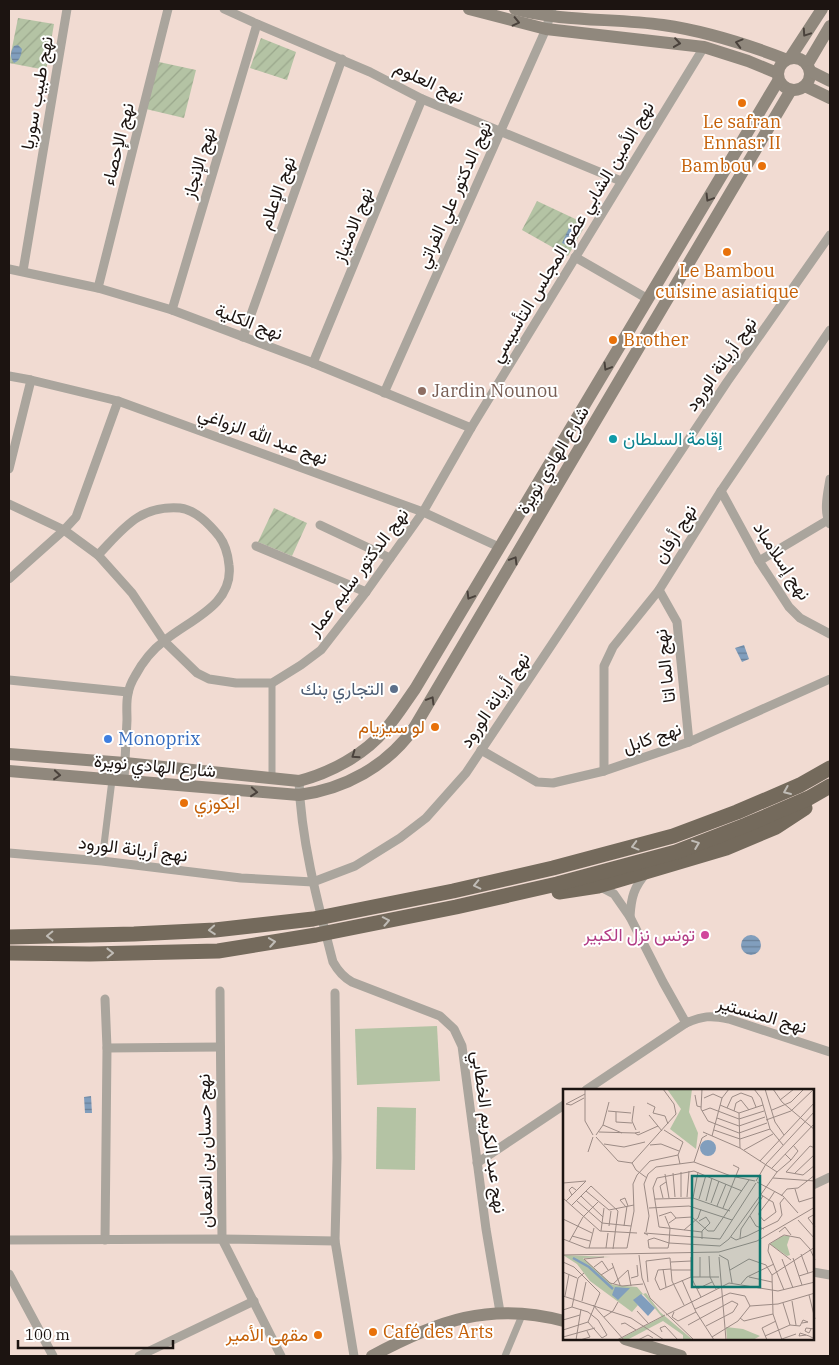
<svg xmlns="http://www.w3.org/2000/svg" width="839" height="1365" font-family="'IBM Plex Serif',Vazirmatn,serif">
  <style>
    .garden { fill: url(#garden-furrows) }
    .pitch { fill: #b4c3a4 }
    .water { fill: url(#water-rules) }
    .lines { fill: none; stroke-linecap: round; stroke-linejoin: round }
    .pedestrian { stroke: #aaa59d; stroke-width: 7 }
    .minor { stroke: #aaa59d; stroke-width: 9 }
    .secondary { stroke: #90887d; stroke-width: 12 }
    .trunk { stroke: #746a5c; stroke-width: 15 }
    .oneway { stroke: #4a423c }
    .oneway2 { stroke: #c0bcb6 }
    .food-dot { fill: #e8710a; stroke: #fff; stroke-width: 2 }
    .education-dot { fill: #8d6e63; stroke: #fff; stroke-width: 2 }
    .culture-dot { fill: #0f9aa8; stroke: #fff; stroke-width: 2 }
    .service-dot { fill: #5c6f8a; stroke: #fff; stroke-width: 2 }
    .shop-dot { fill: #3f7fe0; stroke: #fff; stroke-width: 2 }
    .hotel-dot { fill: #d1479c; stroke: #fff; stroke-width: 2 }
    .labels { text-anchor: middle; stroke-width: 4; stroke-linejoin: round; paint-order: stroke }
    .street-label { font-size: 18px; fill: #1c1411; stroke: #fff }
    .food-label { font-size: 18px; fill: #c56008; stroke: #fff; text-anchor: end }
    .education-label { font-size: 18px; fill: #785e54; stroke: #fff; text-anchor: start }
    .culture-label { font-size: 18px; fill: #0d838f; stroke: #fff; text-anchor: start }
    .service-label { font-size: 18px; fill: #4e5e75; stroke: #fff; text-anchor: end }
    .shop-label { font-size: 18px; fill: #366cbe; stroke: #fff; text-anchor: start }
    .hotel-label { font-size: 18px; fill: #b23c85; stroke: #fff; text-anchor: end }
    .inset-river { fill: none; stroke: #819ebd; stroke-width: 2.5 }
    .inset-road { fill: none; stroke: #9c8b85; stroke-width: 1 }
    .view { fill: #0f766e; fill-opacity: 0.15; stroke: #0f766e; stroke-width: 2.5 }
    .inset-edge { fill: none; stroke: #1c1411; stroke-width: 2.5 }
  </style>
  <defs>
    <pattern id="garden-furrows" width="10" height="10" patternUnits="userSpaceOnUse" patternTransform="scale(1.25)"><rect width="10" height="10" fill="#b4c3a4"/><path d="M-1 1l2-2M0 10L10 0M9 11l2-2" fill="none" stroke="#9aa78c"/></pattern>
    <pattern id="water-rules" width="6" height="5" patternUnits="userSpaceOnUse" patternTransform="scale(1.25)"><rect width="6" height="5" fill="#819ebd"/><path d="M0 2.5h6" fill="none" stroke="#698098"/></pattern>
  </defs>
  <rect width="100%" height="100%" fill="#f1dbd2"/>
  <g class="garden">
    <polygon points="18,18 54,24 46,70 9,63"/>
    <polygon points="261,38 296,52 287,80 250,68"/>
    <polygon points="159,62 196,70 184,118 146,109"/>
    <polygon points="537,201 586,224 568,256 522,230"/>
    <polygon points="274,508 307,523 292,556 258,542"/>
  </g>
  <g class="pitch">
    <polygon points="437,1026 440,1081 357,1085 355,1029"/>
    <polygon points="377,1107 416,1108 415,1170 376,1169"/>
  </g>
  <g class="water">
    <path d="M18,45L22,49C21,55 20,61 14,63C9,56 11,52 14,46Z"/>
    <polygon points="569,228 576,231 569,246 562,243"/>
    <polygon points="744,645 749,659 742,662 735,648"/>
    <circle cx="751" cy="945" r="10"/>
    <polygon points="91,1096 92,1113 85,1113 84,1097"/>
  </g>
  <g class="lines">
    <g class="pedestrian">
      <polyline points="272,683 272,779"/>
      <polyline points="102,861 112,780"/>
      <polyline points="505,1356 523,1313"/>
    </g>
    <g class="minor">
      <polyline points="224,9 257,24 370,72 422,99 621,181"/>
      <polyline points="575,257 648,299"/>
      <polyline points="9,269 98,288 172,310 313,363 471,428"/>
      <polyline points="23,271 67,9"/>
      <polyline points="98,288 168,9"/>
      <polyline points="172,310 257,24"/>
      <polyline points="243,337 342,59"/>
      <polyline points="313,363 422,99"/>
      <polyline points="9,376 31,380 118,401 423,512 499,547"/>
      <polyline points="384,393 546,29 552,9"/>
      <polyline points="9,469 31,380"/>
      <path d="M830,479C828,492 823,511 830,524"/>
      <polyline points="721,491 759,561 789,607 800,618 830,634"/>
      <polyline points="9,504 64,530 98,555 132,593 164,641 197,673 209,679 236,683 272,683 301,665 321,650 366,592 423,512 471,428 704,47"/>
      <polyline points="320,525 390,558"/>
      <polyline points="256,546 366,592"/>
      <path d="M98,555C123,529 139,505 180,508C196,510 209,524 219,536C225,544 228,555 229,565C234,605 189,620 164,641C152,650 142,663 135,676C132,681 129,688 128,694C126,702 127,711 127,720C126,740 125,761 124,781"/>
      <polyline points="759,561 828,520"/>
      <polyline points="9,579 64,530 76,517 118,401"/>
      <polyline points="659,590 677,622 689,742"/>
      <polyline points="9,680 128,692"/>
      <polyline points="481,750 537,782 553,783 604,771 689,742 830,679"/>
      <polyline points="604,771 604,666 613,647 659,590 721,491 830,330"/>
      <path d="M299,781C301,841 318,904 333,962C338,971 343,977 352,982L440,1016L454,1029L462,1046L486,1229L500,1312"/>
      <polyline points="9,853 102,861 241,878 313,882 355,866 400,838 426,818 466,773 727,382 830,235"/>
      <polyline points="599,886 614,894 630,917 663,982 686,1023"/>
      <path d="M630,917C631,897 634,887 647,872"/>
      <polyline points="220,991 222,1239 281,1356"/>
      <polyline points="335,993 337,1158 335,1241 354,1356"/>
      <polyline points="105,999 107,1048 105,1240"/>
      <polyline points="107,1048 220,1047"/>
      <path d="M586,1090L686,1023C703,1016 710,1015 729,1019L830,1052"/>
      <polyline points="477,1163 564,1105"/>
      <polyline points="813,1185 830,1177"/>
      <polyline points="9,1240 222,1239 335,1241"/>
      <polyline points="813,1272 830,1275"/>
      <polyline points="9,1274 53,1356"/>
      <polyline points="139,1356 254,1301"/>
    </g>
    <g class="secondary">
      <polyline points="469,9 546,29 704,47 748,61 777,73"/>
      <path d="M515,9C563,22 615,18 663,25C705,31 746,44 785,59"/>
      <circle cx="794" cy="74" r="16"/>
      <polyline points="790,58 822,9"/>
      <polyline points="807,65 830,26"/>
      <polyline points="810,71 830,81"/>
      <polyline points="805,86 830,98"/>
      <path d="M9,754L125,763L299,781C330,773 364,755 385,730C396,718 405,703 415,689L778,81"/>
      <path d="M9,771L299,795C345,789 387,766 414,728L791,90"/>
      <polyline points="625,1339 681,1356"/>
      <path d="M372,1356C437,1321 490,1301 564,1321"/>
    </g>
    <g class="trunk">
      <polyline points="559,892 598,886 726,848 776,827 805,808"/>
      <polyline points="9,937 134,934 215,930 313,919 453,891 553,868 673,836 737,812 800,785 830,768"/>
      <polyline points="9,953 90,954 218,951 316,935 456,907 557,884 676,852 746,825 809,798 830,786"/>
    </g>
  </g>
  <defs><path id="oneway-chevron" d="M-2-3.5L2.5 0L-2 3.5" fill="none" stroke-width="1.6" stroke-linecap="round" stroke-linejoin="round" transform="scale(1.25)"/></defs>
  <g class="oneway">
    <use href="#oneway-chevron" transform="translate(516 22) rotate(13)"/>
    <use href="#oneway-chevron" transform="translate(806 33) rotate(124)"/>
    <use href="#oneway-chevron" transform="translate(677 43) rotate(8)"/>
    <use href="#oneway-chevron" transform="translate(739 43) rotate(-165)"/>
    <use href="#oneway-chevron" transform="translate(709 198) rotate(121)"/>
    <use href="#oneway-chevron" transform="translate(607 367) rotate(121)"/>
    <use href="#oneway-chevron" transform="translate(514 560) rotate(-59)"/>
    <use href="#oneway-chevron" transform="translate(470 596) rotate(121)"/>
    <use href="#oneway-chevron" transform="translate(431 700) rotate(-59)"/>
    <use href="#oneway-chevron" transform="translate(355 755) rotate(145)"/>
    <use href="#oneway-chevron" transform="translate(57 775) rotate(5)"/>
    <use href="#oneway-chevron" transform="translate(254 792) rotate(5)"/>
  </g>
  <g class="oneway2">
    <use href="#oneway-chevron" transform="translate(787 791) rotate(157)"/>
    <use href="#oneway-chevron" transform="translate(696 844) rotate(-21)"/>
    <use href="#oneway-chevron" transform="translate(635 846) rotate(165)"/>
    <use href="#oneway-chevron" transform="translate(477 885) rotate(167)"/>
    <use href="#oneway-chevron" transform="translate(386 921) rotate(-11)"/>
    <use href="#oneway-chevron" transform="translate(212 930) rotate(176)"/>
    <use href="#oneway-chevron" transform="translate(50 936) rotate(179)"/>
    <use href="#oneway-chevron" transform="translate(272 942) rotate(-9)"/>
    <use href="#oneway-chevron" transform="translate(110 953) rotate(-1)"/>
  </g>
  <g class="food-dot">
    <circle cx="742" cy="103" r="5"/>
    <circle cx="762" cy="166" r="5"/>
    <circle cx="727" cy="252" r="5"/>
    <circle cx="613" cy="340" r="5"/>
    <circle cx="435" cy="727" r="5"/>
    <circle cx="184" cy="803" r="5"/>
    <circle cx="373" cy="1332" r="5"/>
    <circle cx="318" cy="1335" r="5"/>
  </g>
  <circle class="education-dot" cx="422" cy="391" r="5"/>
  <circle class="culture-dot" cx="613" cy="439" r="5"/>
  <circle class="service-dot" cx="394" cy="689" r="5"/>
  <circle class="shop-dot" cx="108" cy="739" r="5"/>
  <circle class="hotel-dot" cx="705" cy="935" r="5"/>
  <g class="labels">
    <g class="street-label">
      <text transform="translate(429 82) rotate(25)" y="6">نهج العلوم</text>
      <text transform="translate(37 93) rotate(-80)" y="6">نهج طبيب سوريا</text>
      <text transform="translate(118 144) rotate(-76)" y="6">نهج الإحصاء</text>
      <text transform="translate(199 163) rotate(-73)" y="6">نهج الإنجاز</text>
      <text transform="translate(277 193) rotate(-70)" y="6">نهج الإعلام</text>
      <text transform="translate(454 195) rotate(-66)" y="6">نهج الدكتور علي الفراتي</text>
      <text transform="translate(353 225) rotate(-68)" y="6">نهج الامتياز</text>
      <text transform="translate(572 232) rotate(-59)" y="6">نهج الأمين الشابي عضو المجلس التأسيسي</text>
      <text transform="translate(249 322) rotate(21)" y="6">نهج الكلية</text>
      <text transform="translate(721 364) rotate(-55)" y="6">نهج أريانة الورود</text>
      <text transform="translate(263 436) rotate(20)" y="6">نهج عبد الله الزواغي</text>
      <text transform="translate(553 460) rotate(-59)" y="6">شارع الهادي نويرة</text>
      <text transform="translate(675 534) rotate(-58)" y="6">نهج أرفان</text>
      <text transform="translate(782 561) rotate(57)" y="6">نهج إسلامباد</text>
      <text transform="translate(358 572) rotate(-53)" y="6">نهج الدكتور سليم عمار</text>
      <text transform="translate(665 666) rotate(-97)" y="6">نهج الما اتا</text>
      <text transform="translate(495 700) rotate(-56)" y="6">نهج أريانة الورود</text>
      <text transform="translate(652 738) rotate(-19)" y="6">نهج كابل</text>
      <text transform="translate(155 766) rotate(5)" y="6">شارع الهادي نويرة</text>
      <text transform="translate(133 849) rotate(7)" y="6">نهج أريانة الورود</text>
      <text transform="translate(762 1015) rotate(16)" y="6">نهج المنستير</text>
      <text transform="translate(489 1132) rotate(82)" y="6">نهج عبد الكريم الخطابي</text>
      <text transform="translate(205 1151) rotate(-91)" y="6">نهج حسان بن النعمان</text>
    </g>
    <g class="food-label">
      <text x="742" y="128" text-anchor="middle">Le safran<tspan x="742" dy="21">Ennasr II</tspan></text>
      <text x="752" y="172">Bambou</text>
      <text x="727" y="277" text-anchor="middle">Le Bambou<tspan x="727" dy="21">cuisine asiatique</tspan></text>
      <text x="623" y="346" text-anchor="start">Brother</text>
      <text x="425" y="733">لو سيزيام</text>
      <text x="194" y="809" text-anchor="start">ايكوزي</text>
      <text x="383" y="1338" text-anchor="start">Café des Arts</text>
      <text x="308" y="1341">مقهى الأمير</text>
    </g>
    <g class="education-label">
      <text x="432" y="397">Jardin Nounou</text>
    </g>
    <g class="culture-label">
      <text x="623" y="445">إقامة السلطان</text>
    </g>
    <g class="service-label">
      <text x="384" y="695">التجاري بنك</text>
    </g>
    <g class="shop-label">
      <text x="118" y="745">Monoprix</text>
    </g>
    <g class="hotel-label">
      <text x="695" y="941">تونس نزل الكبير</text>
    </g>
  </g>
  <g transform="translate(563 1089)">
    <rect width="251" height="251" fill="#f1dbd2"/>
    <path d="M104,0H129L126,23L135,44L133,60L107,40L118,20ZM0,166L48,168L20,169L50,196L74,198L80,205L83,204L97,223L130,251H120V246L100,232L64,251H55L99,228L80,205L71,211L75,216L69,223L27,192L14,175ZM163,238L180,240L197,247L190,251H164Z" fill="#b4c3a4"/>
    <path d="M219,147H227L224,156L227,166L224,167L207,155Z" fill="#b4c3a4"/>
    <path d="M137 59a8 8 0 1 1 16 0a8 8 0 1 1-16 0ZM52,198L63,199H67L55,211L49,206ZM78,205L92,219L85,227L70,211Z" fill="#819ebd"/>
    <path class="inset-river" d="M10,169L26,178L50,200"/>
    <path class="inset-road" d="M22,0V32L30,46M139,0L138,20L145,32L176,44L204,34M191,0L198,9L207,40L220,56M202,0L212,33L221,46M210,0L219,13L252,41M132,6L134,17L138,18M141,9L150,5L159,9M217,11L231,0M84,14L92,18L90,24L102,27L105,35M3,15L8,16L21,9M3,15L22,5M157,16L176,24L200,16M71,17L69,32L73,41M164,19L169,8L178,4L189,8L193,18M209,21L228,13L241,0M45,22L68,24M139,22L147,19L176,30L201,22M171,22L173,14L178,11L186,21M53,23V33L69,34M176,24L177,59M86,26L99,42M154,29L176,37L202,28M203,31L228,22L251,0M40,36L46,13M101,41L120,53L115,66L117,75M151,41L177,50L207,40M36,43L72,44M77,43L72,44L75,46L95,37M33,46L40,36L59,44M149,47L159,9L166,0M33,48L55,72L69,74M41,55L61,58L82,53M87,56L98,55L116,62M252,59L247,57L223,83L240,86L252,76M181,61L210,45M25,63L30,48M222,65L228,71L235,62L230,56M197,72L252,13M131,73L139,49L144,46M209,79L252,34M118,83V108M214,83L228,71M110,84L112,108M102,85L106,109M231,85L252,65M84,89L73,81L69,74L113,25L111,15L100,0M210,89L252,92M193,92L203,75L252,22M194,93L220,107L235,124M0,94L23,92L3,112M232,100L236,113L252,108M23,102L46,121L71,116M197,105L206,111L210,113L213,123L201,132L196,126V124L206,111L212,102M9,106L6,101L9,98L13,101M18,107L40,128M218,107L224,100L235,99L252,86M124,108L126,82M0,109L37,142L74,144M100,109L97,97L103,93M130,109L135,83M92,110L130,109L167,122M136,110L143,86M14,112L39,134L68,137M143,112L149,89M148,114L156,92M8,117L28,97L55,122M154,117L163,95M63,118L57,111L62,109L65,117M86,119L126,117L169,131M160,119L176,79L170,76M252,125L245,129L252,138M96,127L108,123L113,129M102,127L107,139L106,154L157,157L166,150L214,83L177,59L140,43M187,127L193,137L201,140M0,130L29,144M235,131L252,150M136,132L143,128L147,134L139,142V150M106,134L113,129L129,128L145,142H151L186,91M46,137L48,122M61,137L64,117M121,141L135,129L138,120M38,142L41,119M83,143L86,127L81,95L85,85L93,78L131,73L168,87L192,92M139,143L96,138L90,99L94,89L131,82L179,102M216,143L222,138L228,146M85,146L81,144L157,150L193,94M9,147L27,152M168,148L173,151L184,147L215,132L219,126L217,114L221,109M91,149L106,154L105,159H86L85,151ZM177,149L178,140L200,107M0,150L23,159H64L71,122L70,95L74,86L87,72L115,66M6,153L20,128L35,113M207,155L228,171M26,159L31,139M43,159L45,144M50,160L55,122M238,165L245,184M0,166L156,163L194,152L252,118M76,166L79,189L87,209L131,251M156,166L165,171L169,194M146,167L147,188L153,200M41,168L21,170L47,194L59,197L80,195M128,168V188L138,208M137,168V188M156,168L163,251M230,169L239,196M219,170L230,199M0,173L11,178L37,204L25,233M108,173L128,172M49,174L57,196M31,178L39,172L45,181M100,180L103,198M108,180L95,181L92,190L97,201L128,188H156M108,181H128M167,181L186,170L203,176L209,186L210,225L219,251M0,183L14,189M38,186L51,178M209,186L252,158M236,187L252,182M186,188L209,193M68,189L75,187L74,176M119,191L133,223L151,251M85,193L83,172L107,169L109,192L121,216M50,195L65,181L68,197M178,195L184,188L211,175M134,200L149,193M221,201L205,162L206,155L221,146L237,149L247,160L252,171M246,206L252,230M0,207L68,229L101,251M2,207L6,185M19,212L23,193M229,212L233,236M220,214L227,236M30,216L61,251M9,218L15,189L21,184M132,220L167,204L182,207L187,217L215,215L252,204M0,221L9,218L25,223L35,231L44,246L39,249L25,233M74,222L85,234M111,223L109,228L115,232L133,223M103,226L166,194L215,202L252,193M41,228L50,222L55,213M177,229L181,232L210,225M0,231L17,226M58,235L62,234L73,241M125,236L169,212L175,215L170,223L143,237M248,240L246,244L242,242L243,239L252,240M0,241L25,233M99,243L97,239L102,237L115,251M243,246L236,247L237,244L246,247L252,250M202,247L227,236L237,237L240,231L245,233L239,234M0,248L32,239M149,248L175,232L187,217M13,251L18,220M17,251L27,248L24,242M54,251L102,226M75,251L85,246L90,249M204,251L199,239L213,232M216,251L233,245"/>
    <path class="view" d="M129,87H197V198H129Z"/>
    <rect width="251" height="251" class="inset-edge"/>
  </g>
  <rect width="839" height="1365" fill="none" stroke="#1c1411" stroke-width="20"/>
  <path d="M18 1340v8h155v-8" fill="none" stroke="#1c1411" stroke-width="2.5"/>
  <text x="25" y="1340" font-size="15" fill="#1c1411" stroke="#ffffff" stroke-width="4" paint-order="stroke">100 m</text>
</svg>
